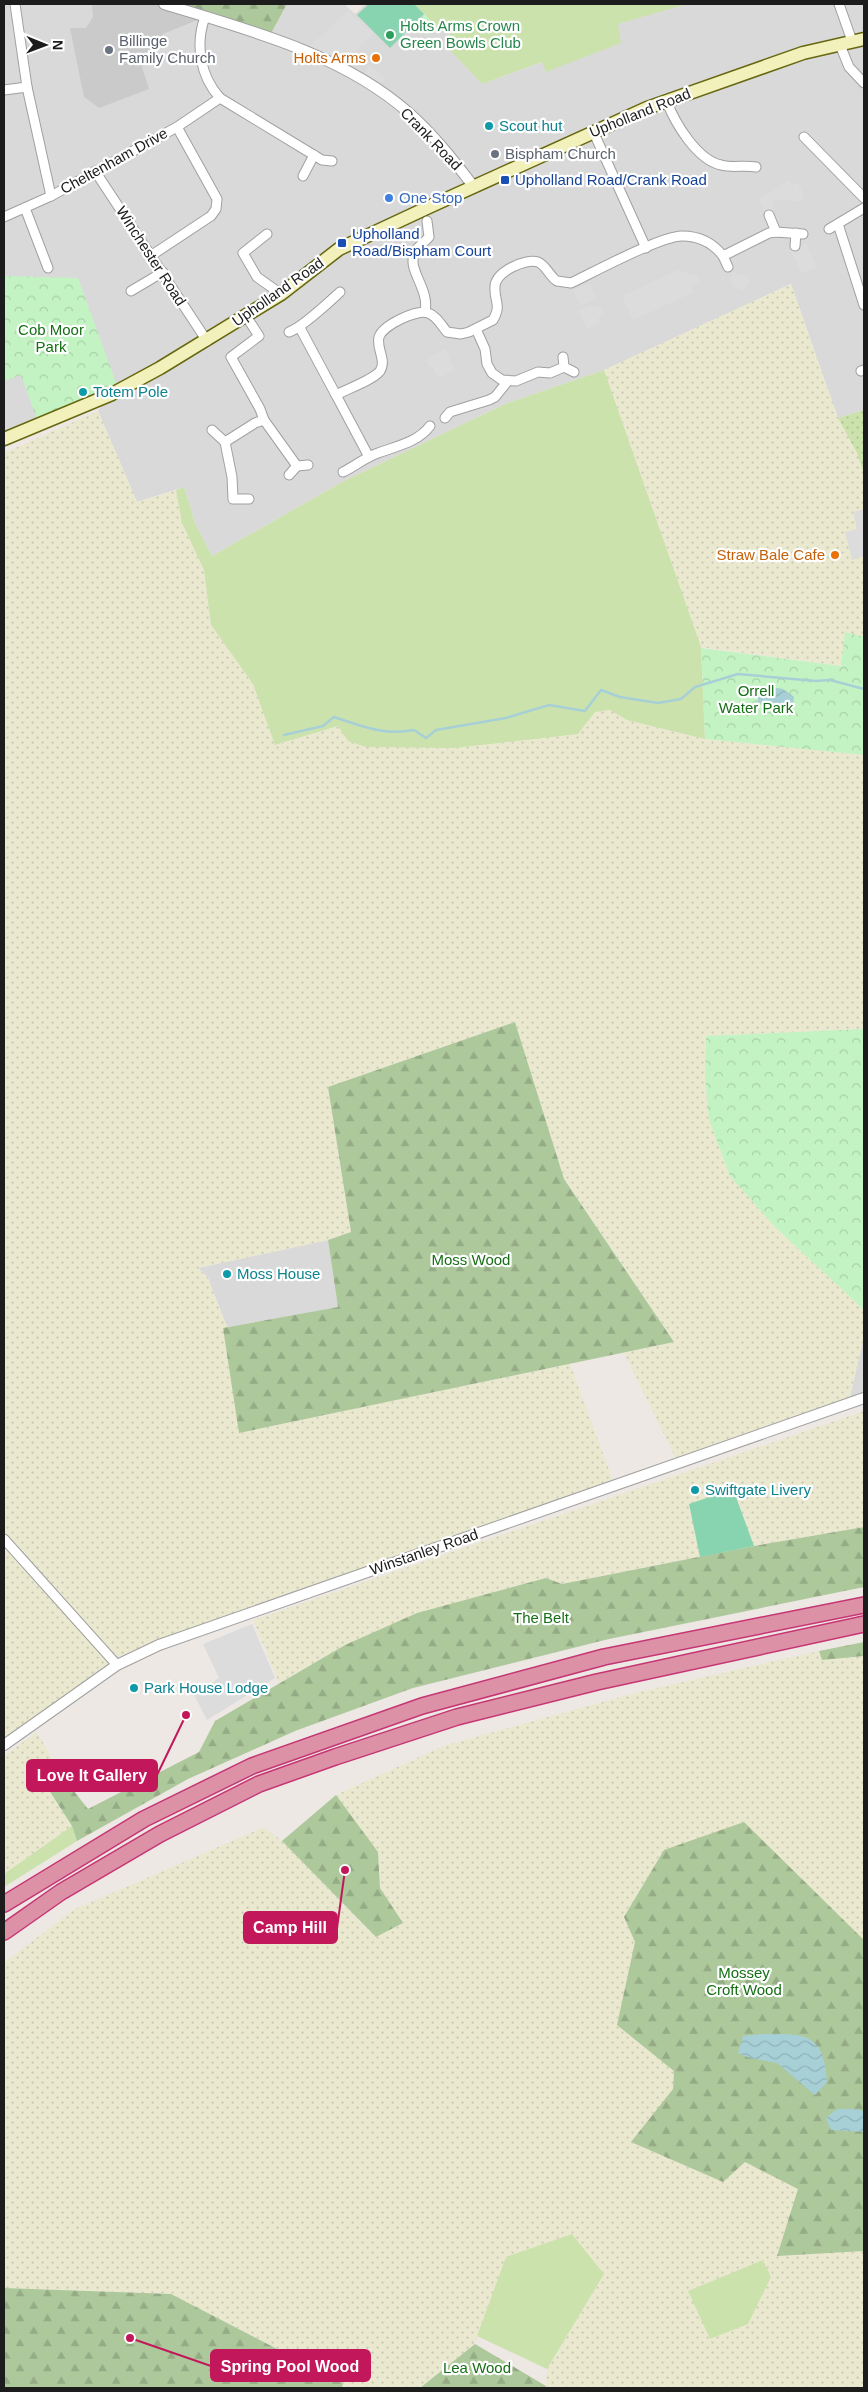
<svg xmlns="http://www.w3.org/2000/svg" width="868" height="2392" font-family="Arial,sans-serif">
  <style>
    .residential { fill: #dad9d9 }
    .religious { fill: #cacaca }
    .farmland { fill: url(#farmland-dots) }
    .grass { fill: #cce2ad }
    .forest { fill: url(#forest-firs) }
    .park { fill: url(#park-crowns) }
    .garden { fill: url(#garden-dots) }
    .pitch { fill: #88d4b0 }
    .parking { fill: #dcdcdc }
    .water { fill: url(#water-waves) }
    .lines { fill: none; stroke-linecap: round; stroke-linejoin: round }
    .stream { stroke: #a7d0d6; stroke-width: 2.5 }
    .minor-casing { stroke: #a0a0a0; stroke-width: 11 }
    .tertiary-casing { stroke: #a0a0a0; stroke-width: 12 }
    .secondary-casing { stroke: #66670f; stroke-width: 15 }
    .motorway-casing { stroke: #c63574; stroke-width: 18 }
    .minor { stroke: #fff; stroke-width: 9 }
    .tertiary { stroke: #fff; stroke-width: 10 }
    .secondary { stroke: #f2f0bb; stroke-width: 12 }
    .motorway { stroke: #dd91a6; stroke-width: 15 }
    .leisure-dot { fill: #2e9e5b; stroke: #fff; stroke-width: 2 }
    .worship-dot { fill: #6b7280; stroke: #fff; stroke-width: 2 }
    .food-dot { fill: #e8710a; stroke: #fff; stroke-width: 2 }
    .culture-dot { fill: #0f9aa8; stroke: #fff; stroke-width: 2 }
    .transit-dot { fill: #1a4fb4; stroke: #fff; stroke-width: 2 }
    .shop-dot { fill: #3f7fe0; stroke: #fff; stroke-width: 2 }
    .labels { text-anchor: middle; stroke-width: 4.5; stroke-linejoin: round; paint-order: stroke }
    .leisure-label { font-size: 15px; fill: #27864d; stroke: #fff; text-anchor: start }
    .worship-label { font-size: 15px; fill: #5b616d; stroke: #fff; text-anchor: start }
    .food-label { font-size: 15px; fill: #c56008; stroke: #fff; text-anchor: end }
    .street-label { font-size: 15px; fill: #1c1c1c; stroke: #fff }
    .culture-label { font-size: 15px; fill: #0d838f; stroke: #fff; text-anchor: start }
    .transit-label { font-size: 15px; fill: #164399; stroke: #fff; text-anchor: start }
    .shop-label { font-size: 15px; fill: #366cbe; stroke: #fff; text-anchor: start }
    .park-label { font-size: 15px; fill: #166f16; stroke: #fff }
    .leader { fill: none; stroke: #c2185b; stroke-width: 2 }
    .callout-dot { fill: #c2185b; stroke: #fff; stroke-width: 2 }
    .callout { fill: #c2185b; stroke: #c2185b; stroke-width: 2 }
    .callout-label { font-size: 16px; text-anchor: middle; font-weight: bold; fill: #fff }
  </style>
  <defs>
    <pattern id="farmland-dots" width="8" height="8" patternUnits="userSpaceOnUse" patternTransform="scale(1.25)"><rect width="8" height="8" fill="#eae9d0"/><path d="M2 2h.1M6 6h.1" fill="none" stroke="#c8c7b2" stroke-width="1.8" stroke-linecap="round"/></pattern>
    <pattern id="forest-firs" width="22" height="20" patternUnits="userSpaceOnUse" patternTransform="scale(1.25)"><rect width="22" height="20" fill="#adc89b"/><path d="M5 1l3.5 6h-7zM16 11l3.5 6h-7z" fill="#94ab85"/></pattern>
    <pattern id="park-crowns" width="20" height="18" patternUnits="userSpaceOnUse" patternTransform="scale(1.25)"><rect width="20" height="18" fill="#c4f3c3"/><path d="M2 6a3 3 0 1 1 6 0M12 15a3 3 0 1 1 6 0" fill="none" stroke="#a8d0a7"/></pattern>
    <pattern id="garden-dots" width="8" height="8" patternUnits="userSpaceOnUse" patternTransform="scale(1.25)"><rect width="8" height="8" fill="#cce2ad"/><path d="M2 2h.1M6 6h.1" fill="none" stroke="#afc194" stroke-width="1.8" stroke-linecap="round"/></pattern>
    <pattern id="water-waves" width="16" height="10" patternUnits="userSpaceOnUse" patternTransform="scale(1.25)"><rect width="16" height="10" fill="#a7d0d6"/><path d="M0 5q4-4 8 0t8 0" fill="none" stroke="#8fb2b7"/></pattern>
  </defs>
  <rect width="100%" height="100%" fill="#ede8e3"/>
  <g class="residential">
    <polygon points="4,4 160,4 267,40 287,4 344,4 355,14 366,4 414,4 436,26 449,22 450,34 482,84 543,62 546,72 617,24 688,4 864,4 864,410 838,418 791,284 604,370 505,404 344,481 212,556 195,523 184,487 137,502 98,411 110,395 4,440"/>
    <polygon points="328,1240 338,1307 227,1327 208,1278 198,1268"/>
    <polygon points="864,1337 864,1398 848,1405"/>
  </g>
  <polygon class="religious" points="92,4 164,4 205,17 163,34 150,58 142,67 149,89 99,108 84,97 70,28 86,28 93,17"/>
  <g class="farmland">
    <polygon points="791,284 838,418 864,410 864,637 845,632 842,666 701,647 604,370"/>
    <polygon points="98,411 137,502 176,490 182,523 204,570 211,625 253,684 276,745 338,726 349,741 610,709 627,720 705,739 864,755 864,1029 706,1036 705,1077 709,1120 775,1227 864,1310 864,1337 848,1405 677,1461 624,1353 674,1342 564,1179 515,1022 328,1087 351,1232 328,1240 198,1268 208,1278 227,1327 239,1433 570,1364 614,1483 120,1656 4,1741 4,453"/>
    <polygon points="864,1411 864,1527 754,1546 562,1584 546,1578 498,1592 345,1645 279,1683 253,1620"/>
    <polygon points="819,1651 822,1660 864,1656 864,2388 546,2388 547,2369 604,2274 477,2336 475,2344 420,2388 342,2388 343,2383 171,2294 4,2288 4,1963 73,1910 264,1827 282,1841 376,1937 403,1923 380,1888 378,1852 336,1795 443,1746 639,1692"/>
    <polygon points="37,1732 62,1776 47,1787 72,1826 4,1874 4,1756"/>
  </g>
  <g class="grass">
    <polygon points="414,4 688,4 618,24 621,43 546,72 542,62 482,84 446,46 450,34 449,22 436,26"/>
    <polygon points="604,370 701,647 705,739 627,720 610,710 595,712 578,734 454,748 366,747 348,741 338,726 275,745 253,684 211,625 204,570 182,523 176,490 184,487 195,523 212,556 344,481 505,404"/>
    <polygon points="72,1826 77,1841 4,1887 4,1874"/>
    <polygon points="572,2234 604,2274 547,2369 477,2336 506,2257"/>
    <polygon points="763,2260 771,2277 748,2324 710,2339 688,2291"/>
  </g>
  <g class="forest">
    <polygon points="164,4 287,4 269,37"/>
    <polygon points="515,1022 564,1179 674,1342 239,1433 223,1328 338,1307 328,1240 351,1232 328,1087"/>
    <polygon points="864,1527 864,1587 609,1639 413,1688 295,1731 188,1779 77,1841 72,1826 47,1787 62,1776 88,1809 199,1752 215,1721 345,1645 417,1613 546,1578 562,1584 754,1546"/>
    <polygon points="864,1642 864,1656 822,1660 819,1651"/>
    <polygon points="336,1795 378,1852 380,1888 403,1923 376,1937 282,1841"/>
    <polygon points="744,1822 864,1940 864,2251 777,2256 798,2189 745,2162 723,2182 631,2142 673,2089 674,2071 617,2025 635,1942 624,1917 664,1850"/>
    <polygon points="4,2288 171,2294 343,2383 342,2388 4,2388"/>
    <polygon points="475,2344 546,2386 546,2388 420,2388"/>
  </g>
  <g class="park">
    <polygon points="424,14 436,26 427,35 415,24"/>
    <polygon points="4,276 78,278 118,388 38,422 21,375 4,381"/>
    <polygon points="845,632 864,637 864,755 705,739 701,648 841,666"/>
    <polygon points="864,1029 864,1310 775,1227 730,1176 709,1120 705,1077 706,1036"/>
  </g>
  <polygon class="garden" points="864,410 864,474 857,453 838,418"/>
  <g class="pitch">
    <polygon points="369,4 414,4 424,14 390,48 357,15"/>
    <polygon points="733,1489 754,1546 700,1557 689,1504"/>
  </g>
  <g class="parking">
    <polygon points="348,11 373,34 339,67 304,51"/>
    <polygon points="370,65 386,78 381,84 364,73"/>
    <polygon points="789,180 792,185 797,182 804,195 801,202 777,199 773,202 773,215 767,216 758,199"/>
    <polygon points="806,243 817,267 802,274 791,251"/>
    <polygon points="678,270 698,276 700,281 691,286 694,292 633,320 622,296"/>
    <polygon points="733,272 750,278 745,291 732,286 730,280"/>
    <polygon points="589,283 596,299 580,306 573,290"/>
    <polygon points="592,305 593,307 599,305 604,315 598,318 600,323 587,329 579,310"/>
    <polygon points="445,349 455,370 438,378 432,366 429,367 426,360"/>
    <polygon points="864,509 864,556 852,560 845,532 857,529 853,512"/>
    <polygon points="252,1624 275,1678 207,1720 194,1695 219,1678 203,1644"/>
  </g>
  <g class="water">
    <path d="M766,686L783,689L794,697L793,706C779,713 770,711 758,702V691Z"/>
    <path d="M762,2034C805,2034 824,2032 827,2082L815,2095L777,2063L750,2058L738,2053L743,2036Z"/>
    <polygon points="837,2109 858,2109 864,2112 864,2132 831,2130 826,2118"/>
  </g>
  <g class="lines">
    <path class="stream" d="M284,735L323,726L334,717C361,726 385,736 414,730L426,738L436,730L506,718L549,705L585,711L601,690L620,697L658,703L681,699L695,687L738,674L816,681L830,680L864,689"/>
    <defs>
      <g id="minor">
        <polyline points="15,4 27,87 51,196"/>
        <polyline points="839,4 852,41"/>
        <path d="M205,17C195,44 200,76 220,98L322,160L332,161"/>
        <polyline points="840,45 849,67 864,83"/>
        <polyline points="4,90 27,87"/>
        <path d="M667,102C675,123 697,160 721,165C732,168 744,165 756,167"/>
        <polyline points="593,131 646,248"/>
        <polyline points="804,137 864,198"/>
        <polyline points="95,171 207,341"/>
        <polyline points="303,176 314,155"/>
        <polyline points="25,208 48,268"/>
        <polyline points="769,215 776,232"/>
        <polyline points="4,217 51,196 177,127 220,98"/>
        <polyline points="838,224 864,305"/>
        <polyline points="829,229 864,208"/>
        <polyline points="267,234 243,253 257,277 281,294"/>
        <polyline points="795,246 796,233"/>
        <polyline points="152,255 211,216 216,209 217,199 177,127"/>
        <polyline points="723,256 728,267"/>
        <polyline points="131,291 163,272"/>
        <path d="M425,312C430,288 406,270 415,252C418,246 425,242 429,237L427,221"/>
        <polyline points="246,316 259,336 231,357 260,409 264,420 297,466 308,465"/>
        <path d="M300,328L336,395C347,389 373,380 380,371C387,360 376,349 379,337C383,325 417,309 428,313C437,316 441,325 447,332L461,334L469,332L493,320C502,304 494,302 495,287C495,272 525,258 538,262C547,266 549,276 557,281L571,283C594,272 661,236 682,236C699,236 713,243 723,256L769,233L776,232L803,234"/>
        <polyline points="476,329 485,349 487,364 492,373 502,380 516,381 538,372 550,373 564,367 563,357"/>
        <path d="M289,332C303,327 328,303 340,292"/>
        <polyline points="564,367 574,372"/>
        <polyline points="861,371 864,370"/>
        <polyline points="336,395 369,457"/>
        <polyline points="445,418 450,412 489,400 495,397 507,382"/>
        <polyline points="212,430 225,442"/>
        <path d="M343,472C355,466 366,457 378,453C397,446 418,442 430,426"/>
        <polyline points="289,475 297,466"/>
        <polyline points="249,499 233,499 232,477 225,442 255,423 264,420"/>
        <polyline points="4,1539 117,1665"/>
      </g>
      <g id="tertiary">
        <path d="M164,4C248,30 341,53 409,113C434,135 454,161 474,187"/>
        <polyline points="4,1745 117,1665 159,1645 864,1398"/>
      </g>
      <polyline id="secondary" points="4,439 112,394 160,368 281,294 339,249 431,206 647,108 803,53 864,39"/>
      <g id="motorway">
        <polyline points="4,1904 144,1819 252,1766 422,1706 604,1657 864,1605"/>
        <polyline points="4,1932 61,1892 160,1834 259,1784 335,1757 457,1717 597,1682 864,1624"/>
      </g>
    </defs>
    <use href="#minor" class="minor-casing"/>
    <use href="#tertiary" class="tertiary-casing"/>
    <use href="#secondary" class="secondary-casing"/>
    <use href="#motorway" class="motorway-casing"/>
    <use href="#minor" class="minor"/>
    <use href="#tertiary" class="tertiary"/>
    <use href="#secondary" class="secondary"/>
    <use href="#motorway" class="motorway"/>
  </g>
  <circle class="leisure-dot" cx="390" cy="35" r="5"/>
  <g class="worship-dot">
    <circle cx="109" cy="50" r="5"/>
    <circle cx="495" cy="154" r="5"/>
  </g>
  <g class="food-dot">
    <circle cx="376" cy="58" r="5"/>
    <circle cx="835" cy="555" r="5"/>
  </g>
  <g class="culture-dot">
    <circle cx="489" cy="126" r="5"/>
    <circle cx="83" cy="392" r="5"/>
    <circle cx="227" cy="1274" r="5"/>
    <circle cx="695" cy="1490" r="5"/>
    <circle cx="134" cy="1688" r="5"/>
  </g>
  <g class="transit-dot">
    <rect x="500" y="175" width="10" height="10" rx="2.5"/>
    <rect x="337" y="238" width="10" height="10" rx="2.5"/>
  </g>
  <circle class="shop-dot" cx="389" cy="198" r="5"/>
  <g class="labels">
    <g class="leisure-label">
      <text x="400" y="31">Holts Arms Crown<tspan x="400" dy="17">Green Bowls Club</tspan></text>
    </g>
    <g class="worship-label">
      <text x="119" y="46">Billinge<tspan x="119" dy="17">Family Church</tspan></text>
      <text x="505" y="159">Bispham Church</text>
    </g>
    <g class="food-label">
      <text x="366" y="63">Holts Arms</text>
      <text x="825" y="560">Straw Bale Cafe</text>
    </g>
    <g class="street-label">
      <text transform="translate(640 113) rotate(-22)" y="5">Upholland Road</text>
      <text transform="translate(431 139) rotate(46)" y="5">Crank Road</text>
      <text transform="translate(114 161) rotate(-29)" y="5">Cheltenham Drive</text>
      <text transform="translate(151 256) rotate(57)" y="5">Winchester Road</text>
      <text transform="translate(278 292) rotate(-35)" y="5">Upholland Road</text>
      <text transform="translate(424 1552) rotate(-19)" y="5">Winstanley Road</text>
    </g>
    <g class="culture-label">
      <text x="499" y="131">Scout hut</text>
      <text x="93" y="397">Totem Pole</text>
      <text x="237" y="1279">Moss House</text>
      <text x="705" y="1495">Swiftgate Livery</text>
      <text x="144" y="1693">Park House Lodge</text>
    </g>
    <g class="transit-label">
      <text x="515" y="185">Upholland Road/Crank Road</text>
      <text x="352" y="239">Upholland<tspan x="352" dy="17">Road/Bispham Court</tspan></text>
    </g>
    <g class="shop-label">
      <text x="399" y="203">One Stop</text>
    </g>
    <g class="park-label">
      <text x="51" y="335">Cob Moor<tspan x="51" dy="17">Park</tspan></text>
      <text x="756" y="696">Orrell<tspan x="756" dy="17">Water Park</tspan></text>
      <text x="471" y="1265">Moss Wood</text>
      <text x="541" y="1623">The Belt</text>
      <text x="744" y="1978">Mossey<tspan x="744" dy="17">Croft Wood</tspan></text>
      <text x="477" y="2373">Lea Wood</text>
    </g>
  </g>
  <path class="leader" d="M186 1715L157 1775M345 1870L337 1928M130 2338L211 2366"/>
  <g class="callout-dot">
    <circle cx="186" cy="1715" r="5"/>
    <circle cx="345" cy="1870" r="5"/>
    <circle cx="130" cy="2338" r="5"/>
  </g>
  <g class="callout">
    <rect x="27" y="1760" width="130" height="31" rx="5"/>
    <rect x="244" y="1912" width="93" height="31" rx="5"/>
    <rect x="211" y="2350" width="159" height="31" rx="5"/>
  </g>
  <g class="callout-label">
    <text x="92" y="1781">Love It Gallery</text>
    <text x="290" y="1933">Camp Hill</text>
    <text x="290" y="2372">Spring Pool Wood</text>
  </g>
  <rect width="868" height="2392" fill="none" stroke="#1c1c1c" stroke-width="10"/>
  <g transform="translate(45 45) rotate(91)" stroke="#ffffff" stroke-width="4" paint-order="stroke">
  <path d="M0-4L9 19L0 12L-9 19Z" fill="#1c1c1c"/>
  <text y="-8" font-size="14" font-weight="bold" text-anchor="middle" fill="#1c1c1c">N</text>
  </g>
</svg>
